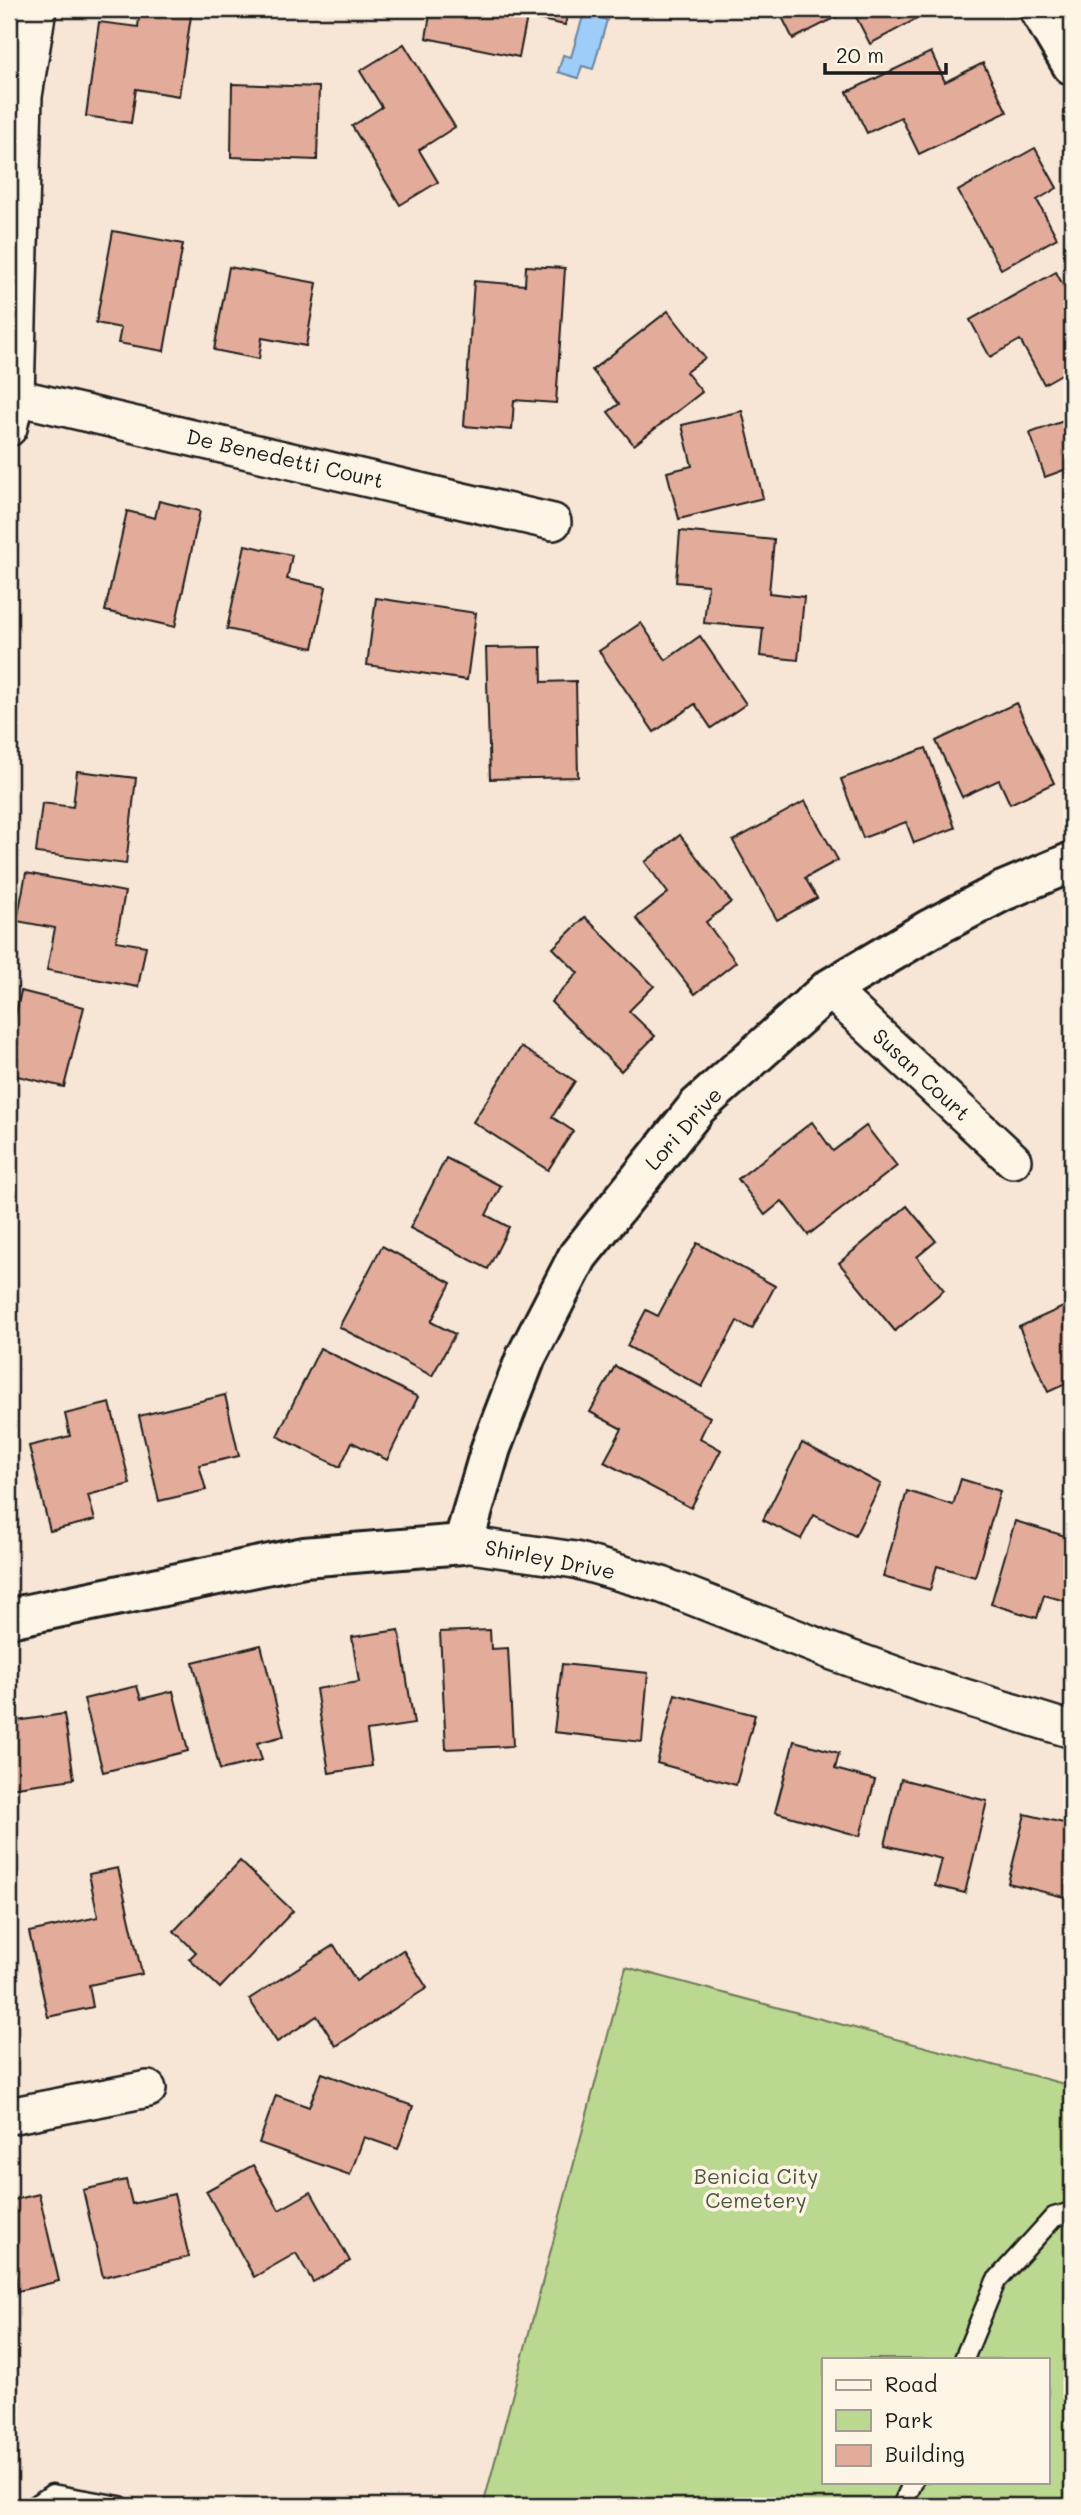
<svg xmlns="http://www.w3.org/2000/svg" width="1081" height="2515" font-family="Mali,sans-serif">
  <style>
    .green { fill: #bbd890; stroke: #6c7a56; stroke-width: 2; fill-rule: evenodd }
    .water { fill: #9ecdf9; stroke: #6a86a1; stroke-width: 2 }
    .building { fill: #e3ac9a; stroke: #1c1c1c; stroke-width: 2 }
    .lines { fill: none; stroke-linecap: round; stroke-linejoin: round }
    .lane-casing { stroke: #1c1c1c; stroke-width: 23 }
    .street-casing { stroke: #1c1c1c; stroke-width: 40 }
    .secondary-casing { stroke: #1c1c1c; stroke-width: 44 }
    .lane { stroke: #fcf5e5; stroke-width: 18 }
    .street { stroke: #fcf5e5; stroke-width: 35 }
    .secondary { stroke: #fcf5e5; stroke-width: 38 }
    .labels { text-anchor: middle; stroke-width: 7; stroke-linejoin: round; paint-order: stroke }
    .street-label { font-size: 21px; fill: #1c1c1c; stroke: #fcf5e5 }
    .park-label { font-size: 21px; fill: #4c543f; stroke: #fcf5e5 }
  </style>
  <rect width="100%" height="100%" fill="#f7e6d6"/>
  <filter id="ink" filterUnits="userSpaceOnUse"><feTurbulence type="fractalNoise" baseFrequency=".0143" numOctaves="2"/><feDisplacementMap in="SourceGraphic" scale="14" xChannelSelector="R" yChannelSelector="G"/><feConvolveMatrix kernelMatrix="1 2 1 2 8 2 1 2 1" color-interpolation-filters="sRGB"/></filter>
  <g filter="url(#ink)">
    <path class="green" d="M626,1967L1072,2086V2506H483ZM824,2359H1048V2482H824Z"/>
    <polygon class="water" points="584,13 607,20 593,69 582,66 578,78 558,72 563,55 571,57"/>
    <g class="building">
      <polygon points="140,9 192,9 179,96 136,89 131,123 86,116 99,22 138,27"/>
      <polygon points="431,9 569,9 565,25 527,17 519,57 426,38"/>
      <polygon points="778,9 920,9 924,15 870,44 852,9 793,39"/>
      <polygon points="404,44 455,127 419,150 438,182 400,205 352,126 382,107 360,71"/>
      <polygon points="931,52 945,82 983,63 1007,112 919,154 901,117 867,133 847,92"/>
      <polygon points="232,84 319,87 317,160 231,157"/>
      <polygon points="1035,148 1057,188 1037,200 1057,238 1001,269 958,191"/>
      <polygon points="113,231 183,244 164,351 118,343 121,328 96,323"/>
      <polygon points="526,266 565,268 556,403 514,400 512,430 464,426 474,281 525,285"/>
      <polygon points="229,267 317,283 306,346 262,338 259,359 214,350"/>
      <polygon points="1056,272 1072,302 1072,368 1044,384 1020,340 990,357 970,320"/>
      <polygon points="668,311 705,358 686,372 702,392 634,445 608,412 619,404 592,370"/>
      <polygon points="742,411 763,498 679,519 667,472 692,466 682,425"/>
      <polygon points="1072,418 1072,467 1045,477 1030,433"/>
      <polygon points="159,501 200,511 175,627 105,611 127,511 155,518"/>
      <polygon points="680,531 774,540 769,593 804,597 798,660 760,656 763,628 704,623 708,585 676,582"/>
      <polygon points="245,545 292,555 287,579 326,587 313,648 227,629"/>
      <polygon points="376,598 476,613 467,680 367,665"/>
      <polygon points="641,623 666,660 700,636 746,704 711,728 695,704 654,732 599,651"/>
      <polygon points="541,647 542,682 576,681 578,777 490,779 486,648"/>
      <polygon points="1016,703 1054,783 1010,804 999,780 962,797 936,741"/>
      <polygon points="926,748 955,828 914,843 906,822 863,838 841,779"/>
      <polygon points="77,771 136,778 126,864 36,853 42,803 73,807"/>
      <polygon points="805,801 838,860 805,878 817,898 777,920 733,841"/>
      <polygon points="680,835 731,902 706,922 736,962 695,994 636,918 668,893 645,862"/>
      <polygon points="26,873 125,892 116,941 146,946 138,987 47,970 55,928 17,921"/>
      <polygon points="585,917 654,986 629,1011 655,1036 621,1071 551,1002 578,973 553,948"/>
      <polygon points="21,991 84,1007 64,1087 9,1074 9,1029 12,1030"/>
      <polygon points="521,1047 575,1081 552,1117 573,1131 548,1170 473,1122"/>
      <polygon points="812,1122 833,1151 866,1126 897,1166 808,1235 782,1201 765,1215 738,1179"/>
      <polygon points="446,1158 501,1186 486,1215 509,1227 488,1269 410,1228"/>
      <polygon points="907,1206 936,1241 917,1257 944,1290 895,1331 839,1263"/>
      <polygon points="697,1243 775,1286 752,1329 737,1321 702,1387 627,1346 646,1310 658,1316"/>
      <polygon points="382,1246 451,1283 431,1322 455,1334 432,1376 339,1327"/>
      <polygon points="1072,1303 1072,1381 1048,1392 1019,1327"/>
      <polygon points="320,1348 418,1397 387,1460 352,1442 340,1467 277,1436"/>
      <polygon points="615,1366 710,1417 700,1438 721,1450 691,1508 604,1462 622,1429 590,1412"/>
      <polygon points="225,1395 239,1456 199,1465 206,1490 159,1501 139,1416"/>
      <polygon points="110,1403 130,1484 88,1495 95,1520 50,1531 29,1446 70,1436 65,1414"/>
      <polygon points="802,1443 881,1484 855,1536 814,1515 801,1539 763,1520"/>
      <polygon points="961,1479 1000,1491 975,1577 937,1566 930,1590 883,1577 907,1491 953,1505"/>
      <polygon points="1015,1521 1072,1538 1072,1603 1044,1595 1037,1618 991,1604"/>
      <polygon points="399,1630 414,1724 367,1731 372,1766 329,1773 316,1689 359,1682 352,1637"/>
      <polygon points="490,1630 491,1649 508,1648 513,1746 446,1749 440,1632"/>
      <polygon points="261,1645 284,1736 257,1743 262,1760 220,1770 193,1662"/>
      <polygon points="562,1664 648,1673 642,1742 554,1732"/>
      <polygon points="137,1686 141,1699 173,1691 188,1751 103,1772 84,1699"/>
      <polygon points="675,1694 755,1715 736,1785 657,1763"/>
      <polygon points="64,1714 74,1779 9,1788 9,1722"/>
      <polygon points="794,1741 839,1753 835,1769 875,1780 860,1836 775,1812"/>
      <polygon points="901,1779 987,1801 965,1893 935,1886 942,1859 885,1845"/>
      <polygon points="1025,1814 1072,1825 1072,1899 1008,1883"/>
      <polygon points="240,1861 293,1911 220,1988 189,1959 196,1952 174,1931"/>
      <polygon points="118,1868 142,1974 89,1985 93,2007 48,2017 29,1932 98,1917 89,1874"/>
      <polygon points="334,1945 356,1981 403,1950 427,1988 336,2046 317,2016 277,2042 249,1999"/>
      <polygon points="322,2073 413,2106 398,2149 364,2137 350,2175 259,2143 276,2095 309,2107"/>
      <polygon points="253,2165 279,2210 311,2192 350,2261 313,2282 296,2253 254,2277 206,2191"/>
      <polygon points="126,2180 132,2204 174,2194 189,2257 103,2277 83,2190"/>
      <polygon points="39,2194 59,2281 18,2291 15,2274 9,2275 9,2201"/>
    </g>
    <g class="lines">
      <defs>
        <g id="lane">
          <polyline points="964,2359 996,2281 1054,2217 1072,2212"/>
          <polyline points="35,2506 52,2494 120,2506"/>
          <polyline points="902,2506 913,2482"/>
        </g>
        <g id="street">
          <polyline points="16,397 553,522"/>
          <polyline points="9,428 16,397 24,96 38,9"/>
          <polyline points="829,989 1013,1160"/>
          <polyline points="463,1544 575,1560 662,1585 830,1651 922,1684 1072,1730"/>
          <polyline points="9,2116 148,2089"/>
        </g>
        <g id="secondary">
          <polyline points="1039,9 1072,65"/>
          <polyline points="9,1618 304,1557 463,1544 491,1448 526,1357 578,1256 698,1106 829,989 930,929 1003,891 1072,862"/>
        </g>
      </defs>
      <use href="#lane" class="lane-casing"/>
      <use href="#street" class="street-casing"/>
      <use href="#secondary" class="secondary-casing"/>
      <use href="#lane" class="lane"/>
      <use href="#street" class="street"/>
      <use href="#secondary" class="secondary"/>
    </g>
  </g>
  <g class="labels">
    <g class="street-label">
      <text transform="translate(285 459) rotate(13)" y="7">De Benedetti Court</text>
      <text transform="translate(921 1075) rotate(43)" y="7">Susan Court</text>
      <text transform="translate(684 1129) rotate(-48)" y="7">Lori Drive</text>
      <text transform="translate(550 1560) rotate(11)" y="7">Shirley Drive</text>
    </g>
    <g class="park-label">
      <text x="756" y="2184">Benicia City<tspan x="756" dy="24">Cemetery</tspan></text>
    </g>
  </g>
  <rect width="1081" height="2515" fill="none" stroke="#fcf5e5" stroke-width="35"/>
  <rect x="18" y="18" width="1046" height="2480" fill="none" stroke="#1c1c1c" stroke-width="2.5" filter="url(#ink)"/>
  <rect x="822" y="2358" width="228" height="126" fill="#fcf5e5" stroke="#a29e95" stroke-width="2"/>
  <rect x="836" y="2380" width="35" height="10" fill="#fcf5e5" stroke="#a29e95" stroke-width="2"/>
  <text x="885" y="2392" font-size="21" fill="#1c1c1c">Road</text>
  <rect x="836" y="2410" width="35" height="21" fill="#bbd890" stroke="#a29e95" stroke-width="2"/>
  <text x="885" y="2428" font-size="21" fill="#1c1c1c">Park</text>
  <rect x="836" y="2445" width="35" height="21" fill="#e3ac9a" stroke="#a29e95" stroke-width="2"/>
  <text x="885" y="2462" font-size="21" fill="#1c1c1c">Building</text>
  <path d="M825 63v10h121v-10" fill="none" stroke="#1c1c1c" stroke-width="3.5"/>
  <text x="836" y="63" font-size="21" fill="#1c1c1c" stroke="#fcf5e5" stroke-width="5" paint-order="stroke">20 m</text>
</svg>
